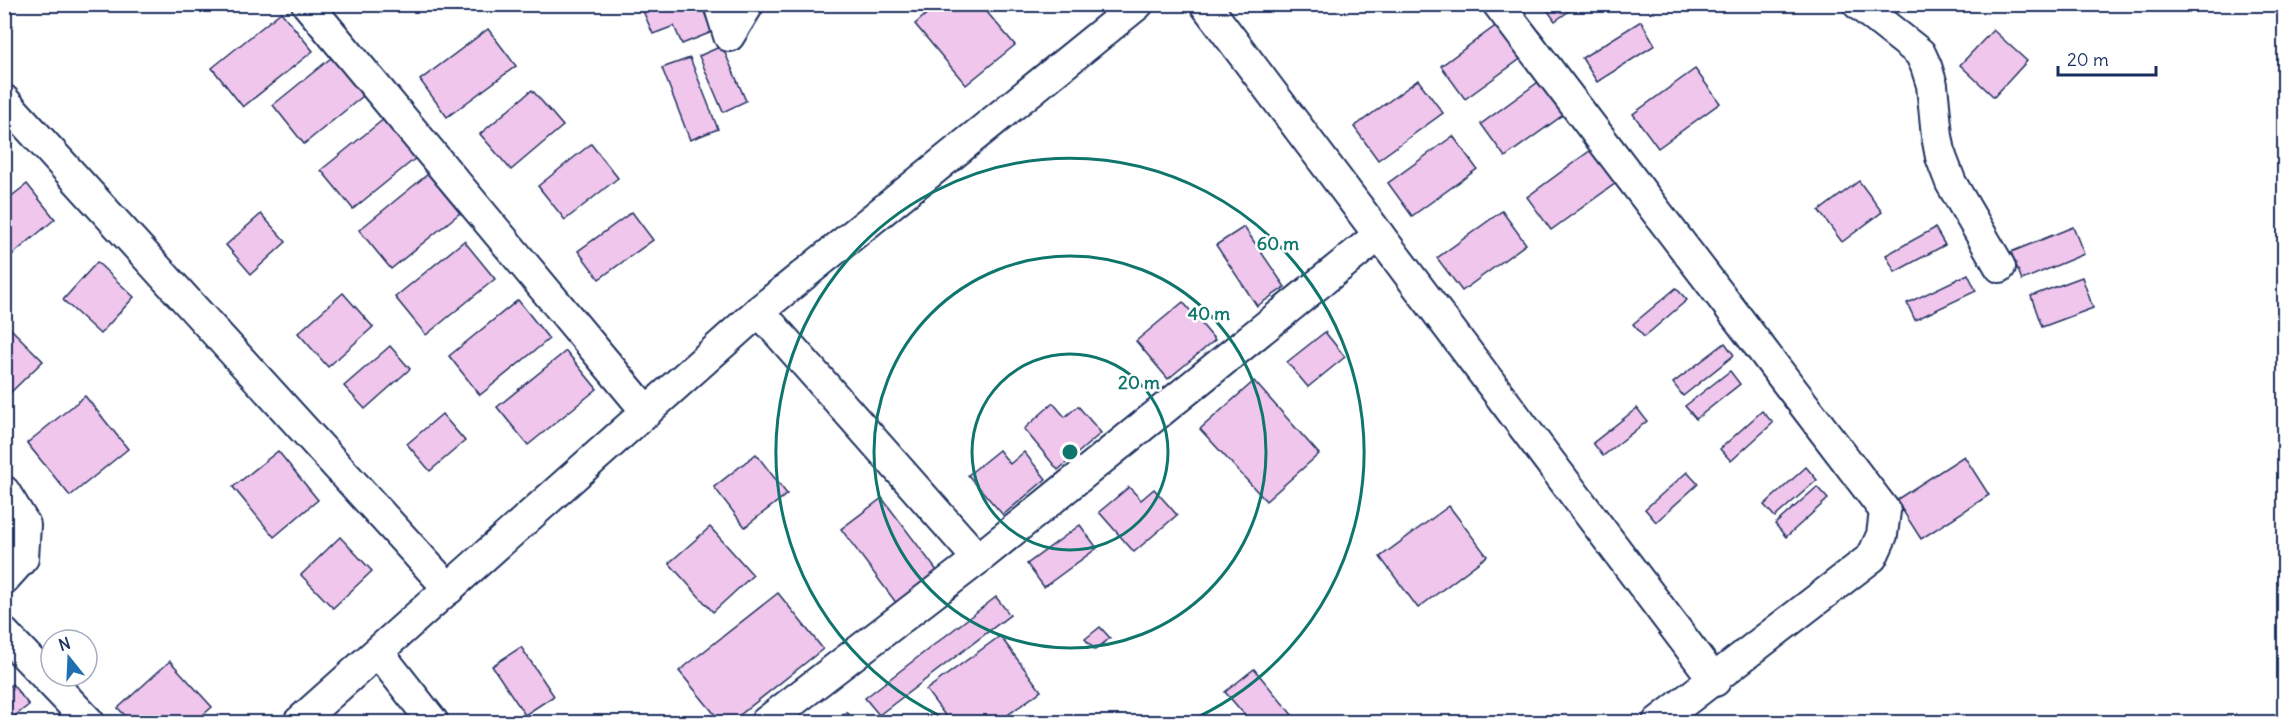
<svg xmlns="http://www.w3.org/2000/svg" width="2289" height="727" font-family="Delius,sans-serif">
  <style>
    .building { fill: #f0c6ed; stroke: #1b2f5e; stroke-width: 1.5 }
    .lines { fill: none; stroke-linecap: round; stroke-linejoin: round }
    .street-casing { stroke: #1b2f5e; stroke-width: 34 }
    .street { stroke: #fff; stroke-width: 30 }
    .ring { fill: none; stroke: #0f766e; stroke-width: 3 }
    .centre { fill: #0f766e; stroke: #fff; stroke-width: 3 }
    .ring-label { font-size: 18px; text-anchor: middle; font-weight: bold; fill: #0f766e; stroke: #fff; stroke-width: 5; stroke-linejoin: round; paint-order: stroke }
  </style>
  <rect width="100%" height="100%" fill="#fff"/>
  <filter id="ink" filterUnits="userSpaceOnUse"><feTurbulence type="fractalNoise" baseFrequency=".0167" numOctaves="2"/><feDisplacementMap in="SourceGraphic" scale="12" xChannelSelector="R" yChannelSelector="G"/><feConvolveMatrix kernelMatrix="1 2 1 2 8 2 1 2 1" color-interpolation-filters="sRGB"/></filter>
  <g filter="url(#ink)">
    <g class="building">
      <polygon points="640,4 701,4 712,32 682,44 674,26 653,34"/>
      <polygon points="938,4 980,4 1015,45 966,85 915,24"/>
      <polygon points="1543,4 1579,4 1555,21"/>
      <polygon points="281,12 313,51 243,107 212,68"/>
      <polygon points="1505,19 1530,52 1465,99 1441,66"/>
      <polygon points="1641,21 1655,45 1597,82 1582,58"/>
      <polygon points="488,29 516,66 447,117 420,80"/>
      <polygon points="1993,30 2027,61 1994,97 1960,65"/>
      <polygon points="722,46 746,101 723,112 699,56"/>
      <polygon points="342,49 373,88 304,144 273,105"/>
      <polygon points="690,58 718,129 690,140 662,68"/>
      <polygon points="1695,69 1720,103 1658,148 1633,114"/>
      <polygon points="1545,77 1570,110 1505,157 1481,124"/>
      <polygon points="1418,80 1443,113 1378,160 1354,127"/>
      <polygon points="532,90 563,126 511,170 480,134"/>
      <polygon points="390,114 422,153 353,209 321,170"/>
      <polygon points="1453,136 1477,169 1412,216 1388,183"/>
      <polygon points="591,144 618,178 565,220 538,186"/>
      <polygon points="1591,150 1616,183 1551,230 1527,197"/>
      <polygon points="428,174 460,213 391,269 359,230"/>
      <polygon points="1859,181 1882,212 1842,242 1819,211"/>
      <polygon points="27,184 55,219 12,255 4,246 4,202"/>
      <polygon points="1502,211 1526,244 1462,291 1437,258"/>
      <polygon points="632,212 653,240 599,279 578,251"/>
      <polygon points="261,214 286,242 251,274 226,245"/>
      <polygon points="1244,227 1285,287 1257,306 1216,245"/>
      <polygon points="2073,227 2084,254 2022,280 2011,252"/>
      <polygon points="1935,228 1945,245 1895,272 1886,255"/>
      <polygon points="464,241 495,279 426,335 395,297"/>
      <polygon points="97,262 134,297 100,334 63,300"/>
      <polygon points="1968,274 1976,291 1915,320 1907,303"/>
      <polygon points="2082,277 2093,308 2042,327 2031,296"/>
      <polygon points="1676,288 1687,300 1644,337 1633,324"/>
      <polygon points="343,293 373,327 328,367 298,333"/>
      <polygon points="518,300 549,339 480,395 449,356"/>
      <polygon points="1183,302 1215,340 1168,379 1136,341"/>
      <polygon points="7,325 43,361 8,395 4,392 4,327"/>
      <polygon points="1325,332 1345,357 1308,387 1287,362"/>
      <polygon points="1725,343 1734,355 1683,396 1673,383"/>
      <polygon points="390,346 410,369 365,409 344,386"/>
      <polygon points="566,351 597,389 528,445 497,407"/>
      <polygon points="1730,371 1740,384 1696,419 1685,406"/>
      <polygon points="1254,381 1319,454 1266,501 1200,429"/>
      <polygon points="85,396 128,449 70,496 27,443"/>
      <polygon points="1053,403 1065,417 1078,406 1101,433 1058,470 1024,429"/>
      <polygon points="1637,408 1647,421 1603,456 1593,443"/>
      <polygon points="1762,411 1773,423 1731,461 1720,449"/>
      <polygon points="442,414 465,441 430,471 407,444"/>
      <polygon points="999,450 1010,464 1024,452 1046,479 1003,515 968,475"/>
      <polygon points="278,451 318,500 274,537 233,487"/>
      <polygon points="756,454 787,494 745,527 714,487"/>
      <polygon points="1964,456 1989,495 1921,539 1896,500"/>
      <polygon points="1806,467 1817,480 1775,517 1764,505"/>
      <polygon points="1687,472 1698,484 1656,522 1645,509"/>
      <polygon points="1129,487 1141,500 1154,489 1177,515 1134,552 1099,512"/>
      <polygon points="1817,487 1828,499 1786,537 1775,524"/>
      <polygon points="882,498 938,572 897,604 841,529"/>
      <polygon points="1449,506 1487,556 1418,608 1380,557"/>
      <polygon points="1080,525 1097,548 1044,587 1027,564"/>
      <polygon points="710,527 753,575 713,612 669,563"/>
      <polygon points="340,537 372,571 333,608 301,575"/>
      <polygon points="778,593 823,649 731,722 721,722 679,671"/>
      <polygon points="996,597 1010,615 879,715 865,698"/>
      <polygon points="1100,627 1110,638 1095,650 1085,639"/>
      <polygon points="1000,636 1041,691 998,722 950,722 926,690"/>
      <polygon points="521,647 554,696 525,715 492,666"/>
      <polygon points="170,661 212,707 195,722 131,722 118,708"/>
      <polygon points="1254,669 1298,722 1251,722 1225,692"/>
      <polygon points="12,684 29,705 7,722 4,722 4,690"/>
      <polygon points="847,712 854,722 833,722"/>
    </g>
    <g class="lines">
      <defs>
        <g id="street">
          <polyline points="307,4 647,412"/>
          <polyline points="719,4 729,36 748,5"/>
          <polyline points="1205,4 1715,681"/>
          <polyline points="1498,4 1885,511 1882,535 1872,557 1658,722"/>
          <polyline points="1858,4 1920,53 1926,66 1932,85 1937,136 1941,157 1951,183 2000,267"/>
          <polyline points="4,100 449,589"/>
          <polyline points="759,311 978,559"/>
          <polyline points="4,491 25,525 23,558 4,579"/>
          <polyline points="4,633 89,722"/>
          <polyline points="378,652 433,722"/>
          <polyline points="299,722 759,311 1138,4"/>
          <polyline points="766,722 978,559 1379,235"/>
        </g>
      </defs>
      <use href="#street" class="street-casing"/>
      <use href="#street" class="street"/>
    </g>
  </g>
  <g class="ring">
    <circle cx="1070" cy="452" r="98"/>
    <circle cx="1070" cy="452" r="196"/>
    <path d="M953 722A294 294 0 1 1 1187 722"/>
  </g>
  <circle cx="1070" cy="452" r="9" class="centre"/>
  <g class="ring-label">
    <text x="1278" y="250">60 m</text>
    <text x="1209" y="320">40 m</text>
    <text x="1139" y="389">20 m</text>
  </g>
  <rect width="2289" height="727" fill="none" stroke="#fff" stroke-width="24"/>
  <rect x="12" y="12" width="2265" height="703" fill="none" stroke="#1b2f5e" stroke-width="2" filter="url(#ink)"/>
  <g transform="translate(69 658) rotate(342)"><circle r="28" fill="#ffffff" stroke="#a4acbf" stroke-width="1.5"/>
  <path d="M0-4.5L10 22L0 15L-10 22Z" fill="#1f6fb2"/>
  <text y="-9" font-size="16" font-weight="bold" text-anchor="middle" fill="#1b2f5e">N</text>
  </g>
  <path d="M2058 66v9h98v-9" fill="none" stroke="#1b2f5e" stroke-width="3"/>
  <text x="2067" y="66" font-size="18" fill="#1b2f5e" stroke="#ffffff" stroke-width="4.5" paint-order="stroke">20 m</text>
</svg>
